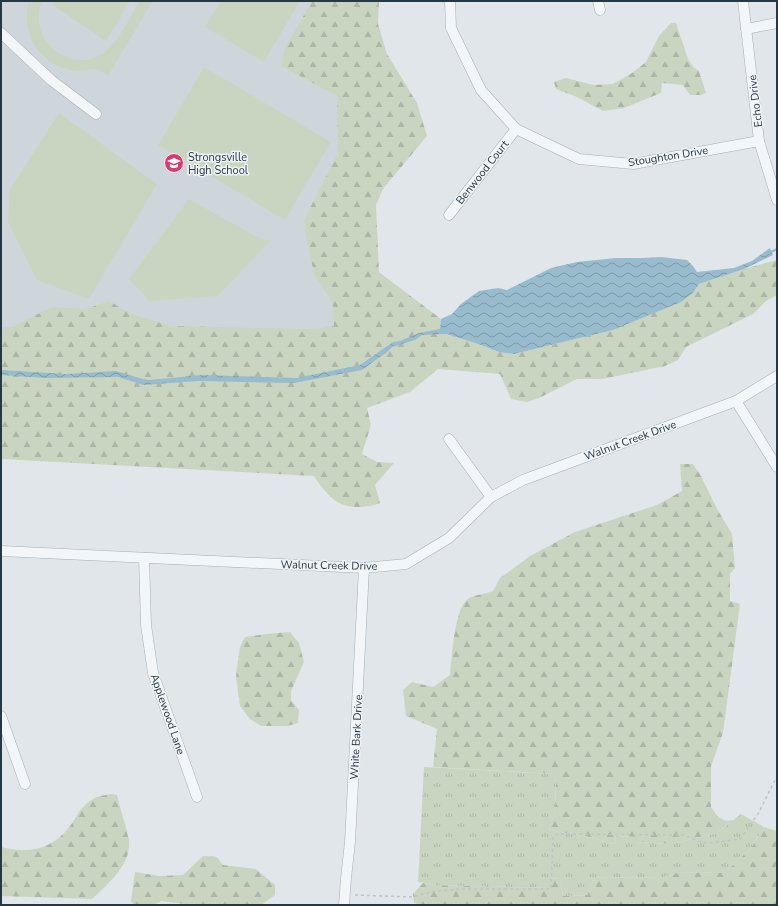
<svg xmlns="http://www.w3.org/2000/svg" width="778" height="906" font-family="'Nunito Sans',sans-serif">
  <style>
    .built { fill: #ced6dc }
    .grass { fill: #cad5c1 }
    .forest { fill: url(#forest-firs) }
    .park { fill: url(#park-tufts) }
    .water { fill: url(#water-waves) }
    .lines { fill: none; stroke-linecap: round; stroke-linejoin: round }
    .stream { stroke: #98bccd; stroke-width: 2.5 }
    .minor-casing { stroke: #a5aeb5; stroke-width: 11 }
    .path { stroke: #bec4c9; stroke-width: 1.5; stroke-dasharray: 3 3; stroke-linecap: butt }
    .minor { stroke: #f3f6f8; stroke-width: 10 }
    .labels { text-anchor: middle; stroke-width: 3; stroke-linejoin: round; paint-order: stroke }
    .street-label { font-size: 11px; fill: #273743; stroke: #f0f4f7 }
    .poi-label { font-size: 11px; fill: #273743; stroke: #f0f4f7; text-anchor: start }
  </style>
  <defs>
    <pattern id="forest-firs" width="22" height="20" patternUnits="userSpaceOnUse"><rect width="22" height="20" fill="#cad5c1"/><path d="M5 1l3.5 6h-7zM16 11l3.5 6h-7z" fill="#aeb7a7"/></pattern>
    <pattern id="park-tufts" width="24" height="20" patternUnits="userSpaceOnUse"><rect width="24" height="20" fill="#cad5c1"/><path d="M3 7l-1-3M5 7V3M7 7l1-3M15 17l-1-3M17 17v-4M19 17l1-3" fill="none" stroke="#aeb7a7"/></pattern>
    <pattern id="water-waves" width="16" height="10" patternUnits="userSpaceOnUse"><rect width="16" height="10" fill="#98bccd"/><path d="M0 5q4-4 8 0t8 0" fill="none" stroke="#7c9aa8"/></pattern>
  </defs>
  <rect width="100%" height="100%" fill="#e0e6ea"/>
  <polygon class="built" points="1,1 350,1 341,404 1,385"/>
  <g class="grass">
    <path d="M29,1H42C26,39 71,77 105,52C119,41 130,17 139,1H153L108,76C105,74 101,70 97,69C94,69 91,70 88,70C81,71 73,71 66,69C37,61 20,30 29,1Z"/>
    <polygon points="54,1 130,1 106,41 51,4"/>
    <polygon points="221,1 300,1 264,62 205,27"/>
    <polygon points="204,67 331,142 285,220 158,145"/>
    <polygon points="59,113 157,184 89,299 37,280 26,259 8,221 10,189"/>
    <polygon points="189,199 255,236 270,241 218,296 149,301 129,279"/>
  </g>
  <g class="forest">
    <path d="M312,1H379L378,24L387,54L417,103L427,136L383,189L376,205L379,272L441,319L440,334H447L481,345L499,352L514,354L613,330L694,292L699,284L744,269L777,260V295L766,301L753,314L686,347L678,360L665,366L602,379H577L539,398L527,402L511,399L500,374L438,369L410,392L367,408L371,425L362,454L377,462L394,463L375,485L380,503C367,508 349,509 337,502C329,497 319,484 314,476L1,459V327H12L52,307L86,309L109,301L132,314L170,326L314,329L334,326L333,304L314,274L306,236L304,220L338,153L337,96L281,66L285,48Z"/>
    <polygon points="671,23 676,23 688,59 693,67 699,71 706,93 701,95 690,95 683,85 662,83 661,93 624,108 603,111 577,97 556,89 554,82 566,78 593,85 613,84 632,73 646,62 659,36"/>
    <path d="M680,464H693L701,476L717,509L732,534L735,568L730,574V601L740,604L723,733L711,766V807L718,817L726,821L733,820L717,833L670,844L636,842V837L616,836L615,843L608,844L595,838L549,830L555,810L556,774L433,767L437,729L406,716L403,690L412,682L433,687L450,675C452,658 454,607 469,598C475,595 485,594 493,591L500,578L530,556L575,532L657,505L682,491Z"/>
    <polygon points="290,632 299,643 304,662 291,691 291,700 299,710 298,723 287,726 261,726 250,719 240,706 236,677 237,667 240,647 245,637 266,634"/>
    <path d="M111,794L117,795C120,810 126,825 129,840C132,864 107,885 92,899L1,896V847C29,854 52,850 70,826C78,816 80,806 93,799C98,796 106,795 111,794Z"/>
    <polygon points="764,827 777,831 776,905 425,905 414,903 413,894 423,883 437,885 547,888 548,878 560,879 563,896 587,895 595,877 661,878 679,872 724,873 751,848"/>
    <polygon points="203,856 217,857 223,865 256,869 275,885 275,895 261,905 185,904 161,901 154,905 134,905 131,901 135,872 159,876 183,875"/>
  </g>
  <polygon class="park" points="424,767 556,774 555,810 549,830 595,838 608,844 615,843 616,836 636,837 636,842 670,844 717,833 741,814 764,827 751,848 724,873 679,872 661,878 595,877 587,895 563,896 560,879 548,878 548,888 437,885 418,882"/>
  <polygon class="water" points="770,248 773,255 744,269 699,284 694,292 681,302 613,330 514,354 499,352 481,345 447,334 440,334 422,335 415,340 392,347 387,352 362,370 294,383 199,381 143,385 118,377 45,378 1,375 1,370 66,374 116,371 143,379 149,380 202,375 296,378 360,365 393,342 400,341 419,333 440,329 441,319 452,314 461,304 479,291 498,288 507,290 551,268 577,262 616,258 643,258 661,257 687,260 693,266 697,272 734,268 752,261"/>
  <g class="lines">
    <polyline class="stream" points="769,253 777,249"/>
    <defs>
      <g id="minor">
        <polyline points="450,1 451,28 481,90 516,129 579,159 633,164 759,141"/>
        <polyline points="598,1 600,10"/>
        <polyline points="743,1 759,141 777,200"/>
        <polyline points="746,29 777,23"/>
        <polyline points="1,33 51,80 96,114"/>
        <polyline points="449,215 516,129"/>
        <polyline points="736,401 777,467"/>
        <polyline points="449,439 491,497"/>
        <polyline points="1,551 364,568 406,564 449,538 491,497 523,480 736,401 777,376"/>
        <polyline points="144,558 146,625 153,673 197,797"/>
        <polyline points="1,716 25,784"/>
        <polyline points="344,905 346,878 350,842 364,568"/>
      </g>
    </defs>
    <use href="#minor" class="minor-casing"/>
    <polyline class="path" points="355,895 412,897 436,891 463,889 551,889 553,837 557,834 683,835 701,842 710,843 740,839 758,814 777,776"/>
    <use href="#minor" class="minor"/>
  </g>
  <defs>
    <symbol id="school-disc" viewBox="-11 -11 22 22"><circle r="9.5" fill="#d93c71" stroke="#f0f4f7"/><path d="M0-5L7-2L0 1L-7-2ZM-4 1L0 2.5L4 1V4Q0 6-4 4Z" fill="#fff"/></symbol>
  </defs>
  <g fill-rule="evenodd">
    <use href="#school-disc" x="163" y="152" width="22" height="22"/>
  </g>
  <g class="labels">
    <g class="street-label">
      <text transform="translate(755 101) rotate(-97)" y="4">Echo Drive</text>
      <text transform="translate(668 156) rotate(-9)" y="4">Stoughton Drive</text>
      <text transform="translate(482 172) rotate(-52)" y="4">Benwood Court</text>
      <text transform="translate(630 440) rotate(-20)" y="4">Walnut Creek Drive</text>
      <text transform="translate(329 565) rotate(1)" y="4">Walnut Creek Drive</text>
      <text transform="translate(168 714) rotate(71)" y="4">Applewood Lane</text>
      <text transform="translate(356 737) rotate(-87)" y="4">White Bark Drive</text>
    </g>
    <g class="poi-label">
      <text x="188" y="161">Strongsville<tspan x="188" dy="13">High School</tspan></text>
    </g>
  </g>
  <rect width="778" height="906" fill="none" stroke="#273743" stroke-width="4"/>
</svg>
